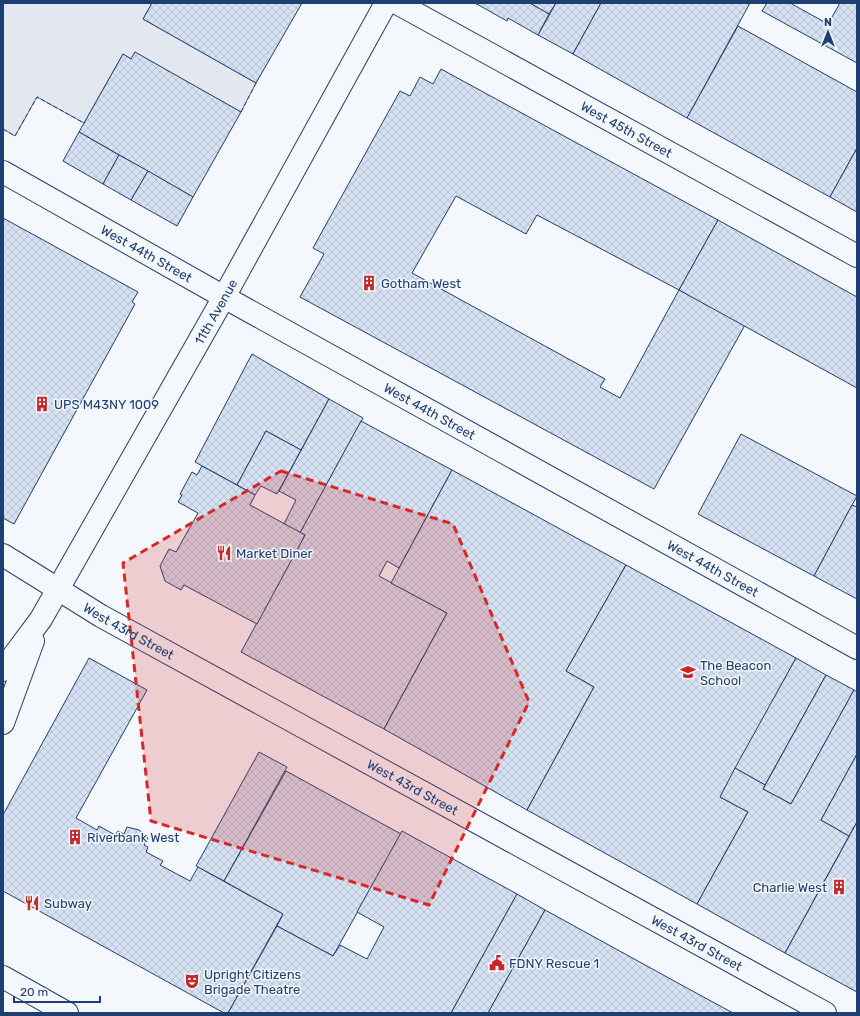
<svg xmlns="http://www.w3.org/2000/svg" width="860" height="1016" font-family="Rubik,sans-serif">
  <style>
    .parking { fill: #e3e8f0; stroke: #687fa3 }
    .building { fill: url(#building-cross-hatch); stroke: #1d3f73; fill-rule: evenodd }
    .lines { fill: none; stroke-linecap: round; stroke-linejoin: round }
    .minor-casing { stroke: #1d3f73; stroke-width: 24 }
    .major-casing { stroke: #1d3f73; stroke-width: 24 }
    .minor { stroke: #f4f7fb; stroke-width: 22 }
    .major { stroke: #f4f7fb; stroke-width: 22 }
    .fence { stroke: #1d3f73; stroke-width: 1; stroke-dasharray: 5 2; stroke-linecap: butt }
    .marked { fill: #d62828; fill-opacity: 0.2; stroke: #d62828; stroke-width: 3; stroke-dasharray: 8 5; stroke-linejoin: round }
    .labels { text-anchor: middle; stroke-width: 3; stroke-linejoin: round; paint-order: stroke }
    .street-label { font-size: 13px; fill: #1d3f73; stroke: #f4f7fb }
    .poi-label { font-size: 13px; fill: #1d3f73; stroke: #f4f7fb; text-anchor: start }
  </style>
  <defs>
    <pattern id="building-cross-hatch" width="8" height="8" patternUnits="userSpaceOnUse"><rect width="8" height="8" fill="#d5e0f0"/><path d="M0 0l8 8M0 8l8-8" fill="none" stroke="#b6c1d1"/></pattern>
  </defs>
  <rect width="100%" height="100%" fill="#f4f7fb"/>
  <polygon class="parking" points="3,3 152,3 143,19 256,83 241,112 136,53 131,59 123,54 84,123 37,97 15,136 3,129"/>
  <g class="building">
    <polygon points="152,3 302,3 256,83 143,19"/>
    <polygon points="475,3 530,3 549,14 538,35 508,18 507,21"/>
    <polygon points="530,3 556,3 549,14"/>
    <polygon points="556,3 601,3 573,54 538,35"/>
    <polygon points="601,3 750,3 687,118 573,54"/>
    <polygon points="767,3 790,3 828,24 840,3 857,3 857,63 762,11"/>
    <polygon points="738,26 857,92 857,148 830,197 687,118"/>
    <polygon points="135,52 241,112 193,197 79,132 123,54 131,59"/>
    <path d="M441,69L718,220L679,290L745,325L654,489L300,297L324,254L313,248L400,91L410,96L420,77L433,84ZM456,196L526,234L537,215L679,290L620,398L600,387L605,379L412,273Z"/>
    <polygon points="79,132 119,155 103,184 63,161"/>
    <polygon points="857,148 857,212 830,197"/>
    <polygon points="119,155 148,171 131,200 103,184"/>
    <polygon points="148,171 193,197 177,226 131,200"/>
    <polygon points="3,218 138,292 132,302 135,304 14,524 3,518"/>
    <polygon points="718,220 857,297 857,388 679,290"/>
    <polygon points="252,354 329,399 301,450 266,431 237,485 195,462"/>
    <polygon points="329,399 363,418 300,533 284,524 296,500 279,491"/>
    <polygon points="361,421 452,470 399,568 387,561 379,576 447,613 384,729 241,652 305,535 300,533"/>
    <polygon points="266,431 301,450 277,494 261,486 255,495 237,485"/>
    <polygon points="741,434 857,496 814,576 698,514"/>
    <polygon points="202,466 255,495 250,505 305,535 257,624 184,585 181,590 165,581 160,566 169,549 176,552 198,513 178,502 182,495 180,494 192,472 197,475"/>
    <polygon points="452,470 626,565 566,671 594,687 527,810 384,729 447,613 391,583"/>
    <polygon points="852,505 857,507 857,599 814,576"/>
    <polygon points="626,565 796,658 720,797 748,812 697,904 527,810 594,687 566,671"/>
    <polygon points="89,658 147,690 76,818 97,830 99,826 115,835 118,831 124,834 127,827 139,830 148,838 144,845 148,847 146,852 163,861 160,865 190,881 198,867 283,914 228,1013 224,1013 3,891 3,815"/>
    <polygon points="796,658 826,675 765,785 735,768"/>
    <polygon points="826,675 854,690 791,804 763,789"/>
    <polygon points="854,690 857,692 857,754 821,820 849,836 785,953 697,904 748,812 720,797 735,768 765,785 763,789 791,804"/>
    <polygon points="259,752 287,767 224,881 196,866"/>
    <polygon points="857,754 857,822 849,836 821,820"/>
    <polygon points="286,771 401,834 333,956 277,926 283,914 224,881"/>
    <polygon points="857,822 857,992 785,953"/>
    <polygon points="402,831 517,894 451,1013 228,1013 277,926 333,956 340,945 367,959 384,927 357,912"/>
    <polygon points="517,894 545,910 508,977 488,1013 451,1013"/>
    <polygon points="545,910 687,988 733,1013 488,1013"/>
  </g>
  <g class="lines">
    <defs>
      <g id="minor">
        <path id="s1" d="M3,172L224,297L857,648"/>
        <path id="s2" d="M3,555L101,616L825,1013"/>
      </g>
      <g id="major">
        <path id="s3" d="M397,3L857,256"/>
        <path id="s4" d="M3,670L41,619L224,297L386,3"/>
        <polyline points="3,723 33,641"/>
        <polyline points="3,977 67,1013"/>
      </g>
    </defs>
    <use href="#minor" class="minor-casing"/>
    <use href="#major" class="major-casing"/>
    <use href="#minor" class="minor"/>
    <use href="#major" class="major"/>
    <g class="fence">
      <polyline points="241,112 256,83"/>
      <polyline points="3,129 15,136 37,97 84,123"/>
    </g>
  </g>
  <path class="marked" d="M281,471L453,524L529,702L429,905L151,821L123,563Z"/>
  <defs>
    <symbol id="building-bare" viewBox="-9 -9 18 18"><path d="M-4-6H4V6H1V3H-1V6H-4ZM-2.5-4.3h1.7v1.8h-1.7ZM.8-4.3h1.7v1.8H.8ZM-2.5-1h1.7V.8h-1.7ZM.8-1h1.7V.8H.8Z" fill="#c62828" stroke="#f4f7fb" stroke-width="2.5" paint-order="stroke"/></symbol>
    <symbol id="restaurant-bare" viewBox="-9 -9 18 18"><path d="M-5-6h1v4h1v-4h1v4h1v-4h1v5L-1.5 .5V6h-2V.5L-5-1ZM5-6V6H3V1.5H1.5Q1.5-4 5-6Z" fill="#c62828" stroke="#f4f7fb" stroke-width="2.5" paint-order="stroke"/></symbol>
    <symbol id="school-bare" viewBox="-9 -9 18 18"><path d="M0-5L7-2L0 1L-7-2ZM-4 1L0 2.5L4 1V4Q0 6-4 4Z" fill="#c62828" stroke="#f4f7fb" stroke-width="2.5" paint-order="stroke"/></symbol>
    <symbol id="civic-bare" viewBox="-9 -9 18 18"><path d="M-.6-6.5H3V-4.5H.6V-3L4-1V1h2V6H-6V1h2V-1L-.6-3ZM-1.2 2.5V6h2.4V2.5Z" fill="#c62828" stroke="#f4f7fb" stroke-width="2.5" paint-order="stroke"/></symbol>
    <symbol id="theatre-bare" viewBox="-9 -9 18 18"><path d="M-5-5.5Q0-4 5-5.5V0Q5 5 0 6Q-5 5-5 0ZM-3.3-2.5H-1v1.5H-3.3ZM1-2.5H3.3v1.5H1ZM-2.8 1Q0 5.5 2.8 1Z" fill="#c62828" stroke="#f4f7fb" stroke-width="2.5" paint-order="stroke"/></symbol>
  </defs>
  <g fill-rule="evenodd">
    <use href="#building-bare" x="358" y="272" width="22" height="22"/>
    <use href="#building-bare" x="31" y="393" width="22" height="22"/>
    <use href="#restaurant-bare" x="213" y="542" width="22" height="22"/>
    <use href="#school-bare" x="677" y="661" width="22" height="22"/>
    <use href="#building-bare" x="64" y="826" width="22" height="22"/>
    <use href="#building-bare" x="828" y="876" width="22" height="22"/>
    <use href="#restaurant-bare" x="21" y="892" width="22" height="22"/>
    <use href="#civic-bare" x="486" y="952" width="22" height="22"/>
    <use href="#theatre-bare" x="181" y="970" width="22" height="22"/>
  </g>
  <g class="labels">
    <g class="street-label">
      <text dy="5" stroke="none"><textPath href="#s3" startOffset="262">West 45th Street</textPath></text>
      <text dy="5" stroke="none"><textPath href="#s1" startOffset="165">West 44th Street</textPath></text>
      <text dy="5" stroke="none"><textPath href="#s4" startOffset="417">11th Avenue</textPath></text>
      <text dy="5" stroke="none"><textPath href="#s1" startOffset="489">West 44th Street</textPath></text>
      <text dy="5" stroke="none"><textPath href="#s1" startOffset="813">West 44th Street</textPath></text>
      <text dy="5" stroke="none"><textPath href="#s2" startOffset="147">West 43rd Street</textPath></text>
      <text dy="5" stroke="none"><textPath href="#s2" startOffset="471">West 43rd Street</textPath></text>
      <text dy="5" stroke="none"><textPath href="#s2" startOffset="795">West 43rd Street</textPath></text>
    </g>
    <g class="poi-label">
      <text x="381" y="288">Gotham West</text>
      <text x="54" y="409">UPS M43NY 1009</text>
      <text x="236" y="558">Market Diner</text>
      <text x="700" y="670">The Beacon<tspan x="700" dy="15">School</tspan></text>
      <text x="87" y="842">Riverbank West</text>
      <text x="827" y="892" text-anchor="end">Charlie West</text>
      <text x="44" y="908">Subway</text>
      <text x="509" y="968">FDNY Rescue 1</text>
      <text x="204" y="979">Upright Citizens<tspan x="204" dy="15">Brigade Theatre</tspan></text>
    </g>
  </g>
  <rect width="860" height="1016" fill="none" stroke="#1d3f73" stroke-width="8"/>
  <g transform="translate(828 32)" stroke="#f4f7fb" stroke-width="3" paint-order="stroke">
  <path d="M0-3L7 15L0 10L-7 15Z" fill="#1d3f73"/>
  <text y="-6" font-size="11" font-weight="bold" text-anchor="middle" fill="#1d3f73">N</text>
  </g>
  <path d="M14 996v6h86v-6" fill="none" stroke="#1d3f73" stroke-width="2"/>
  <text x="20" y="996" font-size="12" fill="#1d3f73" stroke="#f4f7fb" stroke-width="3" paint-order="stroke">20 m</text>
</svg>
